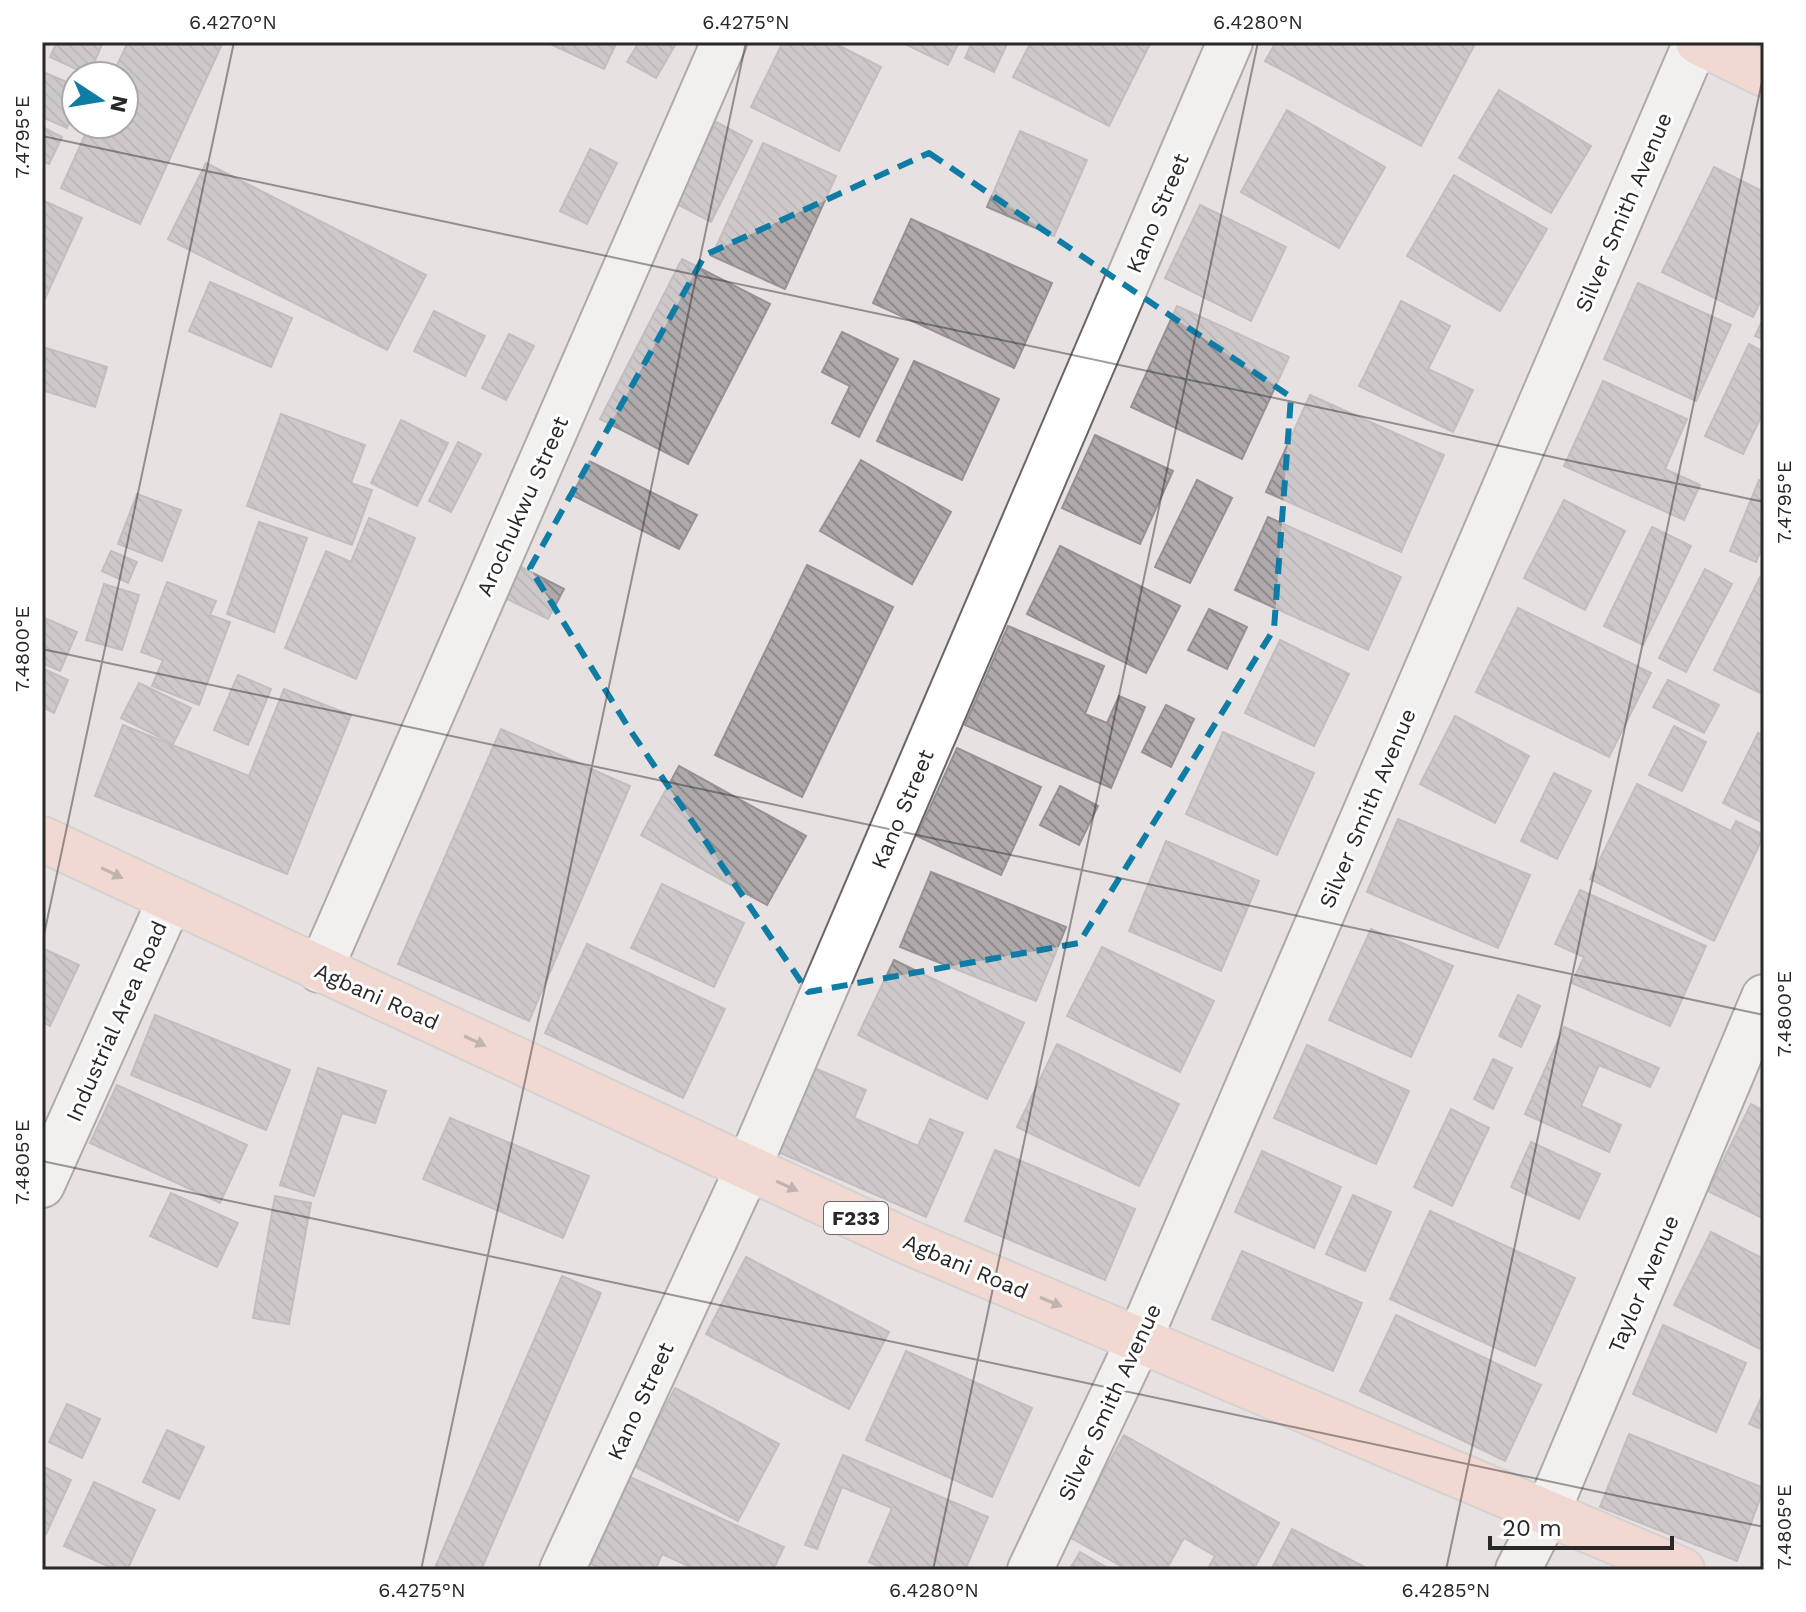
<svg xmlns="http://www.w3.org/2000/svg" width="1806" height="1612" font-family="'Work Sans',sans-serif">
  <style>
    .building { fill: url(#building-back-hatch); stroke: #979194; stroke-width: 2 }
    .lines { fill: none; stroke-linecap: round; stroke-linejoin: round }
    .minor-casing { stroke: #6b6565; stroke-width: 48 }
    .primary-casing { stroke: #bfbebe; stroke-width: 48 }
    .minor { stroke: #fff; stroke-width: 44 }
    .primary { stroke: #fccdbb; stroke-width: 44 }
    .oneway { fill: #937a71 }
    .marked { fill: none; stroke: #0e7ca5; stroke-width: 6; stroke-dasharray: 16 10; stroke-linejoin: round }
    .ticks { fill: none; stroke: #2a2727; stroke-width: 2; stroke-opacity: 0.45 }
    .labels { text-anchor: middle; stroke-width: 6; stroke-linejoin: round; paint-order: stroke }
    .shield { fill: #fff; stroke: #6a6868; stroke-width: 2 }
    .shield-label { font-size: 20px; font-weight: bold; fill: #2a2727 }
    .street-label { font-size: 22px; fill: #2a2727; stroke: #fff }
    .neatline { fill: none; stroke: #2a2727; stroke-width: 3 }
    .ticks-label { font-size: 20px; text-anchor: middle; fill: #2a2727 }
  </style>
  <defs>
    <pattern id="building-back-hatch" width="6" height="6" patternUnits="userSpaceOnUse" patternTransform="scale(2)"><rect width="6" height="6" fill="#aea9ab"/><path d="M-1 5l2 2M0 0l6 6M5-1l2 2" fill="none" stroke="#8e8a8b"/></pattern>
  </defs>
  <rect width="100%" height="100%" fill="#e8e1e2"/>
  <g class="building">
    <polygon points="57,42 103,42 89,75 50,57"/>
    <polygon points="128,42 223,42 140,224 61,188 90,124 124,124 124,76 112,76"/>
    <polygon points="546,42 617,42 604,69"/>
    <polygon points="639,42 677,42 656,78 627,62"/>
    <polygon points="783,42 832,42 881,67 839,151 751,107"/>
    <polygon points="901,42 959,42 948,65"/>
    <polygon points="972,42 1008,42 994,72 965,58"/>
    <polygon points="1031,42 1151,42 1109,126 1013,77"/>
    <polygon points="1276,42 1476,42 1421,146 1265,61"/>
    <polygon points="43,72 76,86 76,108 67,128 42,117"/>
    <polygon points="1499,90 1591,146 1551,213 1459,158"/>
    <polygon points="1287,110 1385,167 1339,248 1241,192"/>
    <polygon points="716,122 752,141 711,222 675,203"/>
    <polygon points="42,127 62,137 49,164 42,161"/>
    <polygon points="1020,131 1087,160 1054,236 987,207"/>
    <polygon points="763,143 836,176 785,289 712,256"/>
    <polygon points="590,149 617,163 587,224 560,211"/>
    <polygon points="206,163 426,275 387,350 168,239"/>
    <polygon points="1714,167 1764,192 1764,294 1753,317 1662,272"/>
    <polygon points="1454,175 1547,229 1500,311 1407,256"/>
    <polygon points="42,200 82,218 42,305"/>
    <polygon points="1200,205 1286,247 1251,321 1165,278"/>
    <polygon points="911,219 1052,283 1014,368 873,303"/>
    <polygon points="682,259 770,304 688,464 600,419"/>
    <polygon points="210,282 292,318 271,367 189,331"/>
    <polygon points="1638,283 1731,325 1696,401 1604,359"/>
    <polygon points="1401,301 1450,326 1428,369 1473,390 1453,432 1359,386"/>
    <polygon points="1177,306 1289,357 1242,459 1131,407"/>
    <polygon points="434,311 485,336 465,376 414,351"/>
    <polygon points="1764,317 1764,340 1755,336"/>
    <polygon points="842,332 898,359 859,437 832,423 850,386 822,372"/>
    <polygon points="509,334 534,346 506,400 482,388"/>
    <polygon points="1749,344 1764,352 1764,411 1743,454 1705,436"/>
    <polygon points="46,348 107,367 95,407 42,390"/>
    <polygon points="914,361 999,399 962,480 877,441"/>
    <polygon points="1603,381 1687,419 1665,469 1700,485 1684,520 1564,466"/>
    <polygon points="1310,395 1444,455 1401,552 1266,492"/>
    <polygon points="281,414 365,445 351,483 372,490 352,545 247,506"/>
    <polygon points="401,420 448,443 417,506 371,483"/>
    <polygon points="1095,435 1173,471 1140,544 1062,508"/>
    <polygon points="458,442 481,454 451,512 429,501"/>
    <polygon points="861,460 951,512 912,584 820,531"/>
    <polygon points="589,461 697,515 679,549 572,495"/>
    <polygon points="1197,480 1232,498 1190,583 1155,567"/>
    <polygon points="1759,480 1764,482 1764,543 1756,562 1730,551"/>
    <polygon points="137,494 181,510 162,561 118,544"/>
    <polygon points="1564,500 1625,531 1585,610 1524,578"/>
    <polygon points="1268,517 1401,577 1368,650 1235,590"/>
    <polygon points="369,518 415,538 356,679 285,648 326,551 351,562"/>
    <polygon points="259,522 307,538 274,632 227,614"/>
    <polygon points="1652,527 1691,546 1643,645 1604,626"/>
    <polygon points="1060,546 1180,606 1146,673 1027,614"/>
    <polygon points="111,551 137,562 128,583 102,571"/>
    <polygon points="807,565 893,607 802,797 715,755"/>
    <polygon points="519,566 564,589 548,619 503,597"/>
    <polygon points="1705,569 1732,584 1686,672 1659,658"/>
    <polygon points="1760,577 1764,579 1764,695 1714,670"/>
    <polygon points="167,582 216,601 210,615 230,622 199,705 152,686 163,660 141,652"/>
    <polygon points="104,584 139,595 122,650 86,640"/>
    <polygon points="1518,608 1651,673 1609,757 1476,692"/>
    <polygon points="1209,609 1247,627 1227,669 1188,650"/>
    <polygon points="42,617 77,632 60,671 42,663"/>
    <polygon points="1008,626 1104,666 1085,714 1107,723 1119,696 1145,707 1111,788 965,725"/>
    <polygon points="1280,640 1349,674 1314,746 1245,713"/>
    <polygon points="42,668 68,680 54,713 42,707"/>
    <polygon points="238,675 271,689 248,745 214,730"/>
    <polygon points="1668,680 1719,705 1704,733 1653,707"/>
    <polygon points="139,683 191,708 173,744 121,718"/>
    <polygon points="284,689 351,715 287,874 95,796 123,725 249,776"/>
    <polygon points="1166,705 1194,719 1171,767 1142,752"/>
    <polygon points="1455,716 1529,756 1495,823 1420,784"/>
    <polygon points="1674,726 1706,742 1682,791 1649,775"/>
    <polygon points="501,729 630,786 529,1021 398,964"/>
    <polygon points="1223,732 1314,773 1277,855 1186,814"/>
    <polygon points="1758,733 1764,736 1763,823 1723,803"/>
    <polygon points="957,748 1041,787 1001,875 917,836"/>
    <polygon points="679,766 806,836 767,905 641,835"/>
    <polygon points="1554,773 1591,791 1557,859 1521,841"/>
    <polygon points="1637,784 1731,831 1736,821 1764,835 1714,941 1590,879"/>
    <polygon points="1060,786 1098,806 1079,845 1040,825"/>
    <polygon points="1398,819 1530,875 1498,948 1367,892"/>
    <polygon points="1166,841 1259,881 1221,971 1129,931"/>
    <polygon points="931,872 1066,927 1036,1001 900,947"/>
    <polygon points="662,884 744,923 714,987 631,948"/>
    <polygon points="1580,890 1706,946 1670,1026 1572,983 1584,957 1555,944"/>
    <polygon points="1371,929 1453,966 1411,1057 1329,1020"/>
    <polygon points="587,944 725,1009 683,1098 545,1033"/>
    <polygon points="1102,947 1214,1001 1180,1072 1067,1016"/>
    <polygon points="42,948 79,965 50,1026 42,1022"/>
    <polygon points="894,960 1024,1023 987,1099 858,1035"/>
    <polygon points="1518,995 1540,1006 1521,1047 1499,1036"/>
    <polygon points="155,1015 290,1070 266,1130 131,1075"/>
    <polygon points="1564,1027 1659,1068 1650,1087 1599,1065 1581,1106 1621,1125 1609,1152 1525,1114"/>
    <polygon points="1057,1044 1179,1104 1139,1186 1017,1127"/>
    <polygon points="1307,1045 1409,1091 1376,1164 1274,1118"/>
    <polygon points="1493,1059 1512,1068 1493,1109 1474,1099"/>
    <polygon points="812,1067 866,1090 854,1118 918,1146 930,1119 963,1133 926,1217 776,1151"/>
    <polygon points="318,1068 386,1091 375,1123 342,1113 314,1196 280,1185"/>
    <polygon points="117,1085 247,1145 220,1203 90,1143"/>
    <polygon points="1751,1104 1764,1111 1764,1219 1708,1191"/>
    <polygon points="1451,1109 1489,1128 1452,1206 1414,1187"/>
    <polygon points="450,1118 589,1176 563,1238 423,1179"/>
    <polygon points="1531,1142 1600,1174 1579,1219 1511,1187"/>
    <polygon points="995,1150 1135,1209 1105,1280 965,1221"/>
    <polygon points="1262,1151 1341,1187 1314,1248 1235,1212"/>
    <polygon points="171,1193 238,1223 217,1267 150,1236"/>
    <polygon points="1353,1195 1391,1212 1365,1271 1326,1254"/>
    <polygon points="275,1196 311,1203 289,1324 253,1318"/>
    <polygon points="1430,1211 1575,1278 1535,1366 1390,1299"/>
    <polygon points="1711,1232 1764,1259 1762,1350 1674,1305"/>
    <polygon points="1242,1251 1362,1303 1333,1371 1212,1319"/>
    <polygon points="746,1257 889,1332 849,1409 706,1334"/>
    <polygon points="562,1276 601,1293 481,1570 434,1570"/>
    <polygon points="1396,1315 1541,1385 1505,1461 1360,1391"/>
    <polygon points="1663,1325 1746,1363 1716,1432 1633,1394"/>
    <polygon points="906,1351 1032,1408 992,1497 866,1440"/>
    <polygon points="675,1388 779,1444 738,1521 634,1466"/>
    <polygon points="1764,1392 1764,1430 1749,1424"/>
    <polygon points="67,1404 100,1419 82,1458 49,1442"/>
    <polygon points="167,1430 204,1447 179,1499 143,1482"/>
    <polygon points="1629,1434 1764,1488 1737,1561 1600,1507"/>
    <polygon points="1124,1435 1279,1523 1253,1570 1207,1570 1215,1556 1184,1538 1166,1570 1128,1570 1068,1536"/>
    <polygon points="843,1455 988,1517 965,1570 887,1570 869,1562 892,1508 842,1487 817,1549 805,1545"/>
    <polygon points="42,1466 71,1480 46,1534 42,1532"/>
    <polygon points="630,1477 784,1547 773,1570 697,1570 662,1554 655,1570 604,1570 591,1564"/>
    <polygon points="94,1482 155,1510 127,1570 116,1570 64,1546"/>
    <polygon points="1292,1529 1370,1570 1271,1570"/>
    <polygon points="1080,1552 1111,1570 1069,1570"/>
  </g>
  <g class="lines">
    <defs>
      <g id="minor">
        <polyline points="320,970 724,42"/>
        <polyline points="42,1185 170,900"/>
        <polyline points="562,1570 748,1168 1230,42"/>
        <polyline points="1030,1570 1139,1340 1696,42"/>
        <polyline points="1518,1570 1547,1513 1764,997"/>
      </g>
      <g id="primary">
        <polyline points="1698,42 1764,74"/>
        <polyline points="42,839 908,1242 1682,1570"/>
      </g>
    </defs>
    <use href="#minor" class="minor-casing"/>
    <use href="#primary" class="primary-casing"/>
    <use href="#minor" class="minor"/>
    <use href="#primary" class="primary"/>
  </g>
  <defs><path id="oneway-solid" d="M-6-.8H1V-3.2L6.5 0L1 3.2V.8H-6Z" transform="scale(2)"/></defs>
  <g class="oneway">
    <use href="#oneway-solid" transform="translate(112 873) rotate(26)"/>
    <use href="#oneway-solid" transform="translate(475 1041) rotate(25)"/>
    <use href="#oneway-solid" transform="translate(787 1186) rotate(25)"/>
    <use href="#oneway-solid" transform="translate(1051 1302) rotate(23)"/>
  </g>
  <path d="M0 0H1806V1612H0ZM929,153L1291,397L1274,629L1079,943L808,992L630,730L530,568L705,255Z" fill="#e8e1e2" fill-opacity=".55" fill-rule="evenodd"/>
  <path class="marked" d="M929,153L1291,397L1274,629L1079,943L808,992L630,730L530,568L705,255Z"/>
  <path class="ticks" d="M42,136L1764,502M42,649L1764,1015M42,944L234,42M42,1161L1764,1527M421,1570L746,42M933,1570L1258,42M1446,1570L1764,72"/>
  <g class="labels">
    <rect class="shield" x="824" y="1202" width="64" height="32" rx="6"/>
    <g class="shield-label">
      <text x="856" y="1225">F233</text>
    </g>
    <g class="street-label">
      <text transform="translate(1623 212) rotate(-67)" y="8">Silver Smith Avenue</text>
      <text transform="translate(1157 213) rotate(-67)" y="8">Kano Street</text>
      <text transform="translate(522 506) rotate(-66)" y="8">Arochukwu Street</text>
      <text transform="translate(1367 808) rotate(-67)" y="8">Silver Smith Avenue</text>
      <text transform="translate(902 809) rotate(-67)" y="8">Kano Street</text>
      <text transform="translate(377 996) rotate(24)" y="8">Agbani Road</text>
      <text transform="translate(116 1021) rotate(-66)" y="8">Industrial Area Road</text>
      <text transform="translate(966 1266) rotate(23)" y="8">Agbani Road</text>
      <text transform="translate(1643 1284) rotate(-67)" y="8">Taylor Avenue</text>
      <text transform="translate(640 1401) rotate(-65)" y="8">Kano Street</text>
      <text transform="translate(1109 1402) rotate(-65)" y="8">Silver Smith Avenue</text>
    </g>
  </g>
  <rect width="1806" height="1612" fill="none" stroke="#ffffff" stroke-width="88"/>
  <g transform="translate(100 100) rotate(102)"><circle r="38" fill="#ffffff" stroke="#aaa9a9" stroke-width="2"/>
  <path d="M0-6L14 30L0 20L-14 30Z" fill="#0e7ca5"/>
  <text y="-12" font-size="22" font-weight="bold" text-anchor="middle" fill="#2a2727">N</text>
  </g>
  <path d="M1490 1536v12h182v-12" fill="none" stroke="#2a2727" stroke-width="4"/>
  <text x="1502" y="1536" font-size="24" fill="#2a2727" stroke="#ffffff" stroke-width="6" paint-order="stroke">20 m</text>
  <rect x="44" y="44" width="1718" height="1524" class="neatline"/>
  <g class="ticks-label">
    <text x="233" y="29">6.4270°N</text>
    <text x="746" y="29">6.4275°N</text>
    <text x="1258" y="29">6.4280°N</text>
    <text transform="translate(22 137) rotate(-90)" y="7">7.4795°E</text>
    <text transform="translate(1784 502) rotate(-90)" y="7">7.4795°E</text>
    <text transform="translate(22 649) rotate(-90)" y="7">7.4800°E</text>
    <text transform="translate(1784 1014) rotate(-90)" y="7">7.4800°E</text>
    <text transform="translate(22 1162) rotate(-90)" y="7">7.4805°E</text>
    <text transform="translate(1784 1527) rotate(-90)" y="7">7.4805°E</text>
    <text x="422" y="1597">6.4275°N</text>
    <text x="934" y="1597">6.4280°N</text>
    <text x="1446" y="1597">6.4285°N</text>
  </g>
</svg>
